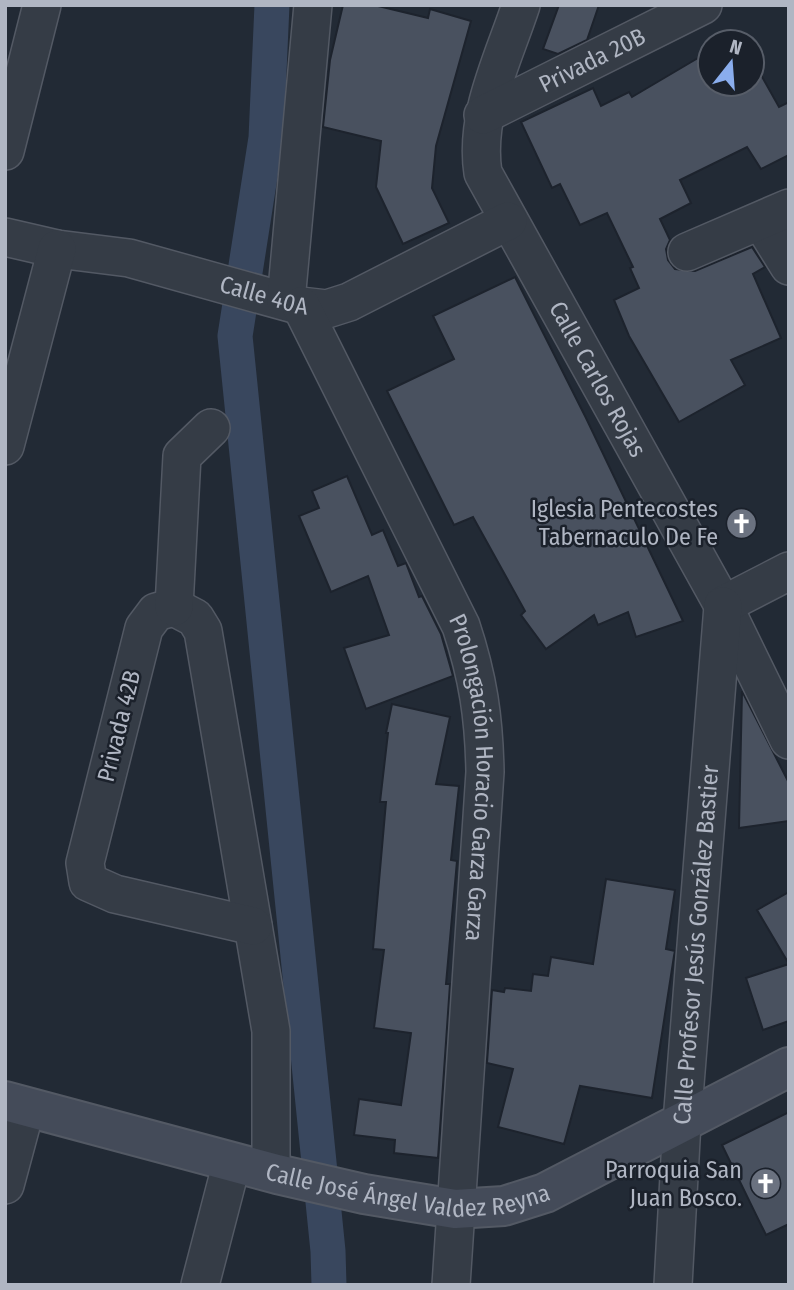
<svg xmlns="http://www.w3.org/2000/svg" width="794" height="1290" font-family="'Fira Sans Condensed',sans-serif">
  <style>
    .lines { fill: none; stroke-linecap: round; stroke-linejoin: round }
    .canal { stroke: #39475e; stroke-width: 35 }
    .building { fill: #49515f; stroke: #1d232d; stroke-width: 2 }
    .street-casing { stroke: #535964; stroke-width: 40 }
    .secondary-casing { stroke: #535964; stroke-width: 42 }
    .street { stroke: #353c46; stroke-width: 37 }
    .secondary { stroke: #444b59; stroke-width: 38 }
    .labels { text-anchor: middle; stroke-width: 5; stroke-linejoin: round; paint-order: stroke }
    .street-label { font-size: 24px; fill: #b0b6c3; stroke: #1b212b }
    .poi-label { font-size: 24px; fill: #b0b6c3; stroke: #1b212b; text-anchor: end }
  </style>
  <rect width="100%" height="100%" fill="#222a35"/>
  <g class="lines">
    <polyline class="canal" points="272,5 266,138 235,336 328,1251 329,1285"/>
  </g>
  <g class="building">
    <polygon points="343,5 374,5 428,18 430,9 471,21 436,146 432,188 449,223 403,244 376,187 381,141 323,127 330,60"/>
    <polygon points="559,5 599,5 587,40 558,54 543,49"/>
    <polygon points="698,58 704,68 710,65 710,84 752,84 752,59 779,107 789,102 789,155 761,169 747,147 680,180 691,203 660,219 670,240 666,249 668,260 675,269 695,271 752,247 765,267 753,274 781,338 731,360 745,385 679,422 629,336 614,300 639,288 630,268 633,267 607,213 580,225 560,184 552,188 521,122 593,88 601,106 629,92 632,97"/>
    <polygon points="515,277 586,418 683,621 636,637 628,612 598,625 594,615 546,649 521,615 525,611 473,517 454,525 387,391 454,359 433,316"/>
    <polygon points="347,476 372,535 383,530 398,566 406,563 419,597 422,596 441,634 453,676 366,709 344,648 389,635 368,576 331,592 299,516 319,508 312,491"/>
    <polygon points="742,691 789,783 789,821 739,828"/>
    <polygon points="392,704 450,717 436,784 459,786 451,860 457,861 446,984 450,984 438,1158 394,1153 395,1140 354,1135 359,1099 401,1105 411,1033 374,1028 384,950 373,949 386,802 380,802 388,733 386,733"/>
    <polygon points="606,879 675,890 666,949 675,951 674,956 652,1098 580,1086 564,1144 498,1127 513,1069 487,1063 492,990 504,992 505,988 531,991 533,974 548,976 551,957 593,964"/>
    <polygon points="789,892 789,964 757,910"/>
    <polygon points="789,964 789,1021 763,1030 746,978"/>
    <polygon points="789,1112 789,1224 766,1235 722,1145"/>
  </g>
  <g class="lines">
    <defs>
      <g id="street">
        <path id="s1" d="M521,5C503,60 474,115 483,173L723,605L789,740"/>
        <path id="s2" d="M483,115L703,5"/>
        <polyline points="5,151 42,5"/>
        <polyline points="761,221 789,266"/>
        <path id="s3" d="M5,237L57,249L129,258L301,306L327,309L349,302L508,221"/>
        <polyline points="687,252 789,208"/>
        <polyline points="286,301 313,5"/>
        <path id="s4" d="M301,306L461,626C478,677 484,718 485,772L451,1285"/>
        <polyline points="5,446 57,249"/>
        <polyline points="723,605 789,571"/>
        <polyline points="174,607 195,618 203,631 271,1031 271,1172"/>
        <polyline points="174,607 156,612 144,628 85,863 88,882 115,894 253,926"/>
        <polyline points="174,607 182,456 211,428"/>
        <polyline points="5,1185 26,1107"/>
        <polyline points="200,1285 232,1162"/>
        <path id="s5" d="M673,1285L682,1122L723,606"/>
      </g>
      <g id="secondary">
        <path id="s6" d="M5,1101L277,1174L364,1194L455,1209L504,1206L545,1193L789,1067"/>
      </g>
    </defs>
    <use href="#street" class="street-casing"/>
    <use href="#secondary" class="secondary-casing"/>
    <use href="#street" class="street"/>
    <use href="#secondary" class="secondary"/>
  </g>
  <defs>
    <symbol id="church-disc" viewBox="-11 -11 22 22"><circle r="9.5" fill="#6b7280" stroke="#1b212b"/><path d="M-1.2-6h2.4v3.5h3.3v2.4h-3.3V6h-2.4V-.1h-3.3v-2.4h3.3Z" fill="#fff"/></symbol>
  </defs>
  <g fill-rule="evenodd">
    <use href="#church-disc" x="724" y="506" width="35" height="35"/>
    <use href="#church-disc" x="748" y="1166" width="35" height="35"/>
  </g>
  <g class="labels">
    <g class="street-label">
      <text dy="8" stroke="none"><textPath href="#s2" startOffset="122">Privada 20B</textPath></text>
      <text dy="8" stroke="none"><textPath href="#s3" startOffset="266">Calle 40A</textPath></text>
      <text dy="8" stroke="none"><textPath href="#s1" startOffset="410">Calle Carlos Rojas</textPath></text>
      <text transform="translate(119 726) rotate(-76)" y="8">Privada 42B</text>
      <text dy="8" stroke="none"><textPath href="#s4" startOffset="511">Prolongación Horacio Garza Garza</textPath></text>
      <text dy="8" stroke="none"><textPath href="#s5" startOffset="341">Calle Profesor Jesús González Bastier</textPath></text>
      <text dy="8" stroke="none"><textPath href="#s6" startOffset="415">Calle José Ángel Valdez Reyna</textPath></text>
    </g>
    <g class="poi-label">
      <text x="718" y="517">Iglesia Pentecostes<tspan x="718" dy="28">Tabernaculo De Fe</tspan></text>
      <text x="742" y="1178">Parroquia San<tspan x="742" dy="28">Juan Bosco.</tspan></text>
    </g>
  </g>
  <rect width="794" height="1290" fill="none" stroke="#b0b6c3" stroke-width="14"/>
  <g transform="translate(731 63) rotate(17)"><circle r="33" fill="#1b212b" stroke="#575d68" stroke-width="2"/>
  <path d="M0-5L12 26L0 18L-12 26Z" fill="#8aaded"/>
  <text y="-10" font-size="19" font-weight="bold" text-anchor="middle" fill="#b0b6c3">N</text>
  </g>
</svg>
